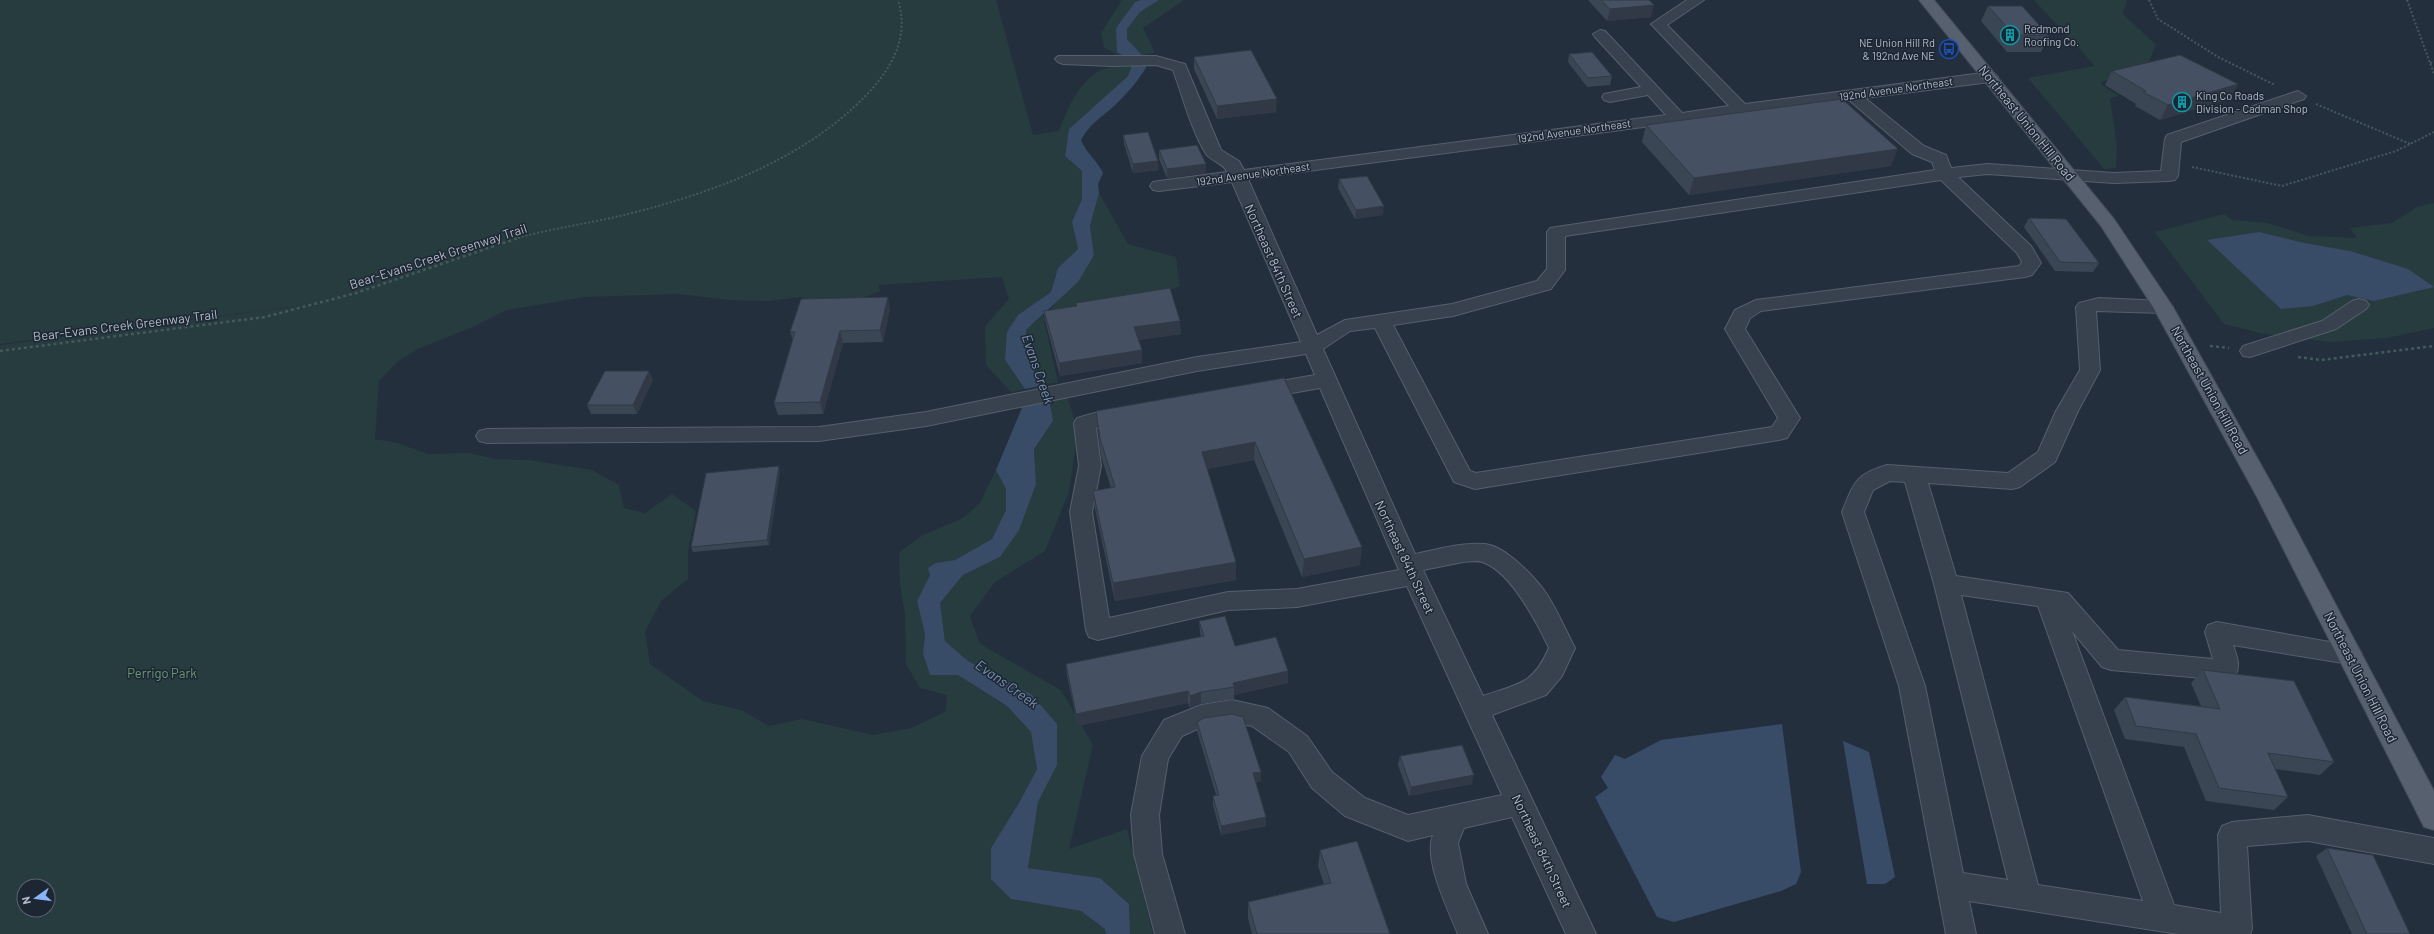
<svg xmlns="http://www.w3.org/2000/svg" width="2434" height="934" font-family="Barlow,sans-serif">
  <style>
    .green { fill: #263c3f; fill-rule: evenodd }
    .water { fill: #394c67 }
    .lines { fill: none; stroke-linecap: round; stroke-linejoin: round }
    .minor-casing { stroke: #565f6c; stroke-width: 2 }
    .major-casing { stroke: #414a57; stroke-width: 2 }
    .path-far1 { stroke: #44595c; stroke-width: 2; stroke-dasharray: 2 2; stroke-linecap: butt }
    .path { stroke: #44595c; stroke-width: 2.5; stroke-dasharray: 3 3; stroke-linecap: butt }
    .minor { fill: #38414e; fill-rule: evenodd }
    .major { fill: #56606e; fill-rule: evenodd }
    .wall { fill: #3b4654 }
    .shaded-wall { fill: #303945 }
    .building { fill: #455162; stroke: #303945 }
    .labels { text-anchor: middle; stroke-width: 3; stroke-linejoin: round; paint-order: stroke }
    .far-poi-label { font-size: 11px; fill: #b4bcc9; stroke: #1d2633; text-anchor: start }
    .far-street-label { font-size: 11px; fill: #b4bcc9; stroke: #1d2633 }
    .street-label { font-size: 13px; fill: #b4bcc9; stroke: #1d2633 }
    .park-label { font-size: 13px; fill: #6b9a76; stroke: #1d2633 }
    .water-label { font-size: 14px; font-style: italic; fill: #7c92b1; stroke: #1d2633 }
  </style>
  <rect width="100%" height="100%" fill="#242f3e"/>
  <g class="green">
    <path d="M0,0H996L1033,135L1059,131C1068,108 1079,79 1104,69C1112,66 1123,67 1132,65L1128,76L1069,129L1065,156L1082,171V199L1072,222L1078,249L1058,268L1051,292L1018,315L1005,360L1025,389L1011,392L986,365L985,326L1009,299L1002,277L878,285L880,291L858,300L826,302L800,297L769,301L728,300L679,294L585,297L506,310L473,327L420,348L398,361L379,381L375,439L397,443L428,454L469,453L495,459L529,460L592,470L619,485L624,508L645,513L672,494L696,511L688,551V579L661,601L645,632L650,664L703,701L741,710L769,726L802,719L873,735L911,728L945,712L947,695L920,688L906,664L905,614L900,585L899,552L923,535L963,518L980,503L996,470L1006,489V510L992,539L955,560L936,563L917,601L925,634L923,654L930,675H958L1007,706L1031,732L1037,769L1019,803L991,848L1011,899L1081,911L1105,929L1106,934H0V345L336,301L0,344ZM24,886H48V910H24Z"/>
    <polygon points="1122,0 1141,0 1135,2 1116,28 1126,57 1120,57 1104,47 1101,33"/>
    <polygon points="1159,0 1184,0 1143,28 1155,53 1142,55 1127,39 1127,29 1140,12"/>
    <polygon points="2034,0 2127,0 2123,14 2156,45 2146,68 2101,82 2102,85 2119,96 2110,98 2117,146 2116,168 2104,169 2028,78 2095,66"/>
    <polygon points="1099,193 1128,244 1176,257 1180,286 1125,306 1044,321 1058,382 1040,386 1026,353 1026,330 1051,309 1094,255 1090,226"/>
    <polygon points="2434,203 2434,328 2387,338 2330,342 2264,334 2224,324 2155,232 2224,214 2232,220 2268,223 2308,236 2357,238 2350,228 2392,223 2417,207"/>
    <polygon points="1067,396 1078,430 1069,492 1045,551 995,582 970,616 980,644 1061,690 1093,745 1069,849 1127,829 1153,934 1130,934 1129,904 1100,878 1028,868 1038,802 1057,765 1031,694 968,661 945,641 940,603 963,575 1000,557 1036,484 1034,449 1053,421 1049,398"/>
  </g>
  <g class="water">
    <polygon points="1141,0 1159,0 1140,12 1127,29 1127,39 1142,55 1126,57 1117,52 1116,28 1135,2"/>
    <path d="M1148,64C1140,79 1126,95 1113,107C1100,118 1089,125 1081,140C1086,153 1097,160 1103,173L1098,184L1099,193L1090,226L1094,255L1078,282L1026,330V353L1040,386L1025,389L1005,360L1007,332L1018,315L1051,292L1058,268L1078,249L1072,222L1082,199V171L1065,156L1069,129L1128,76L1132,65Z"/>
    <polygon points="2259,232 2304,243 2350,251 2408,269 2434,287 2374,301 2347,295 2313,306 2281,309 2207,240"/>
    <polygon points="1049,398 1053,421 1034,449 1036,484 1019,530 1000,557 963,575 940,603 945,641 968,661 1031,694 1057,724 1057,765 1038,802 1028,868 1100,878 1129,904 1130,934 1106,934 1105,929 1081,911 1011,899 991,879 991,848 1019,803 1037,769 1031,732 1007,706 958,675 930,675 923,654 925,634 917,601 930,575 928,568 936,563 955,560 992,539 1006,510 1006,489 996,470 1024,403"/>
    <polygon points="1782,724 1801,872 1796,884 1781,891 1674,922 1657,917 1595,797 1608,788 1601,777 1615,755 1625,759 1661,740"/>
    <polygon points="1843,741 1869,752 1895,877 1885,884 1867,884"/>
  </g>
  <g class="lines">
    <defs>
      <g id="minor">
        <path d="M1687,0H1704L1667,25L1745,104L1990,72L1995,74L1998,77L1995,80L1990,82L1865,98L1924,146L1946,155L1951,168L1988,164L2114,173L2161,171L2165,139L2167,135L2292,93L2298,91L2306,96L2304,99L2181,142L2178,176L2175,180L2169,181L2114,183L1988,174L1958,177L2031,246L2041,263L2032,275L2025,277L1761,311L1750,318L1745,329L1800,418L1787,438L1779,440L1475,489L1454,482L1375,328L1350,331L1323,349L1415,554C1438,549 1462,542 1485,544C1506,546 1537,579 1548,596C1558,612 1566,631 1575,648L1562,676L1546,695L1492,715L1596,934H1566L1512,817L1464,828L1458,843L1466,884L1488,934H1458C1448,910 1423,859 1433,835L1408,841L1345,816L1312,788L1289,752L1252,726L1232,722L1204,726L1182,736L1168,759L1159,815L1162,854L1185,934H1155L1134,854L1131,815L1142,756L1164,720L1201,705L1232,700L1268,708L1307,736L1332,772L1365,798L1408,815L1502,795L1407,586L1297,607L1228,610L1098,640L1089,637L1086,630L1070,512L1079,466L1074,423L1077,418C1094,413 1117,406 1133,411L1137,416L1133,421L1096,428L1101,466L1092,512L1109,618L1228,592L1297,589L1399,570L1320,388L1259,399L1252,397L1249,392L1252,387L1259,385L1315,375L1306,354L1197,371L926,426L819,441L487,443L479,441L476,436L479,431L487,429L819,427L926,412L1197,357L1301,342L1232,182L1159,191L1153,190L1150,186L1153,182L1159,181L1227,172C1224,163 1212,162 1206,154C1191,130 1183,97 1173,70L1156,65L1112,66L1063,64L1058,62L1055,59L1058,56H1156L1185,64L1221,150L1239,161L1244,170L1666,115L1648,95L1610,102L1604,100L1602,97L1604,94L1641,87L1595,37L1593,34L1600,30L1605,31L1682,113L1729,106L1651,24ZM1849,100L1912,154L1932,162L1935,170L1550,228L1547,232V269L1537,281L1452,304L1345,320L1317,335L1248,179ZM1941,180L2017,253L2022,262L2019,266L1756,300L1735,310L1725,329L1778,418L1772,427L1476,473L1470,471L1393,325L1453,316L1551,289L1565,270V236ZM1463,562C1468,562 1477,560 1482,562C1511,571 1537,623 1549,648C1533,685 1518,684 1483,696L1423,570Z"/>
        <path d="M2099,298L2163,301L2170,303L2173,307L2170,311L2163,313L2096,311L2100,370L2078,411L2055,462L2020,487L2012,489L1928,483L1956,576L2068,593L2118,650L2213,659L2205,632L2208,625L2217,622L2358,647L2362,654L2358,661L2349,664L2233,645C2237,657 2241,665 2235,677L2226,680L2111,670L2102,667L2072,631L2174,905L2221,913L2218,835L2222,826L2232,822L2308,815L2434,838V864L2308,841L2247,846L2252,929L2250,934H2178L1969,901L1976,934H1946L1899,686L1842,512C1854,483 1854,475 1887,465L2008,473L2038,452L2056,411L2080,370L2076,307L2079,303ZM1890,481L1905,482L1934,584L2008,880L1963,873L1925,686L1864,512L1873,490ZM1961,595L2038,606L2143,901L2038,885Z"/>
        <polygon points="2359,299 2366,301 2369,305 2366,309 2336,329 2250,357 2243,356 2240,351 2243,346 2322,321 2352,301"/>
      </g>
      <polygon id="major" points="1919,0 1934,0 2114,219 2173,307 2279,497 2434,791 2434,830 2424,827 2257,497 2153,307 2101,226"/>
    </defs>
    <use href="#minor" class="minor-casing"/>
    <use href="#major" class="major-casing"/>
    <g class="path-far1">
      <polyline points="2149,0 2158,19 2218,57 2275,85"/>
      <polyline points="2407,0 2434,74"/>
      <polyline points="2430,63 2434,62"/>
      <polyline points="2316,104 2410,144"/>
      <polyline points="2192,167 2282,186 2396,151 2434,132"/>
      <path d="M514,239C549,229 585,224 620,216C710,194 807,160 871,90C894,64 909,35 898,0"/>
    </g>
    <g class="path">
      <polyline points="2210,346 2229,348"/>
      <polyline points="0,351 265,317 356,293 518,238"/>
      <polyline points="2298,357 2321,360 2434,346"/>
    </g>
    <use href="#minor" class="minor"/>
    <use href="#major" class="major"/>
  </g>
  <g class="wall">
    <polygon points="1588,0 1649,0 1651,17 1607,21"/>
    <polygon points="1988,6 2049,36 2041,52 2007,52 1981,21"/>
    <polygon points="1569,54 1612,76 1610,85 1587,87 1568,62"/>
    <polygon points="1194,57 1276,112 1217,119 1194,69"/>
    <polygon points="2112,71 2238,84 2229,99 2160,120 2135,106 2136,104 2105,85"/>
    <polygon points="1646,125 1891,166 1689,195 1642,142"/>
    <polygon points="1123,135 1159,170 1133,173 1124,144"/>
    <polygon points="1159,150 1206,173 1167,178 1159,159"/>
    <polygon points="1339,179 1383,215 1355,219 1338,188"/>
    <polygon points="2029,218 2099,263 2093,272 2055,271 2024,227"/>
    <polygon points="1076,303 1181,334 1138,340 1142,363 1060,376 1046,324 1044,311 1076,306"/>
    <polygon points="890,309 883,342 843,343 823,414 778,415 774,403 793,340 790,332"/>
    <polygon points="1284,378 1360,565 1302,577 1254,460 1207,469 1236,562 1236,580 1115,601 1095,509 1093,491 1111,488 1101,456 1096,411"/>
    <polygon points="653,380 637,414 591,414 587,405"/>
    <polygon points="780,471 769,545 693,552 691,547"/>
    <polygon points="1199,621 1235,646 1288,671 1288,683 1234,695 1234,699 1201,704 1190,708 1188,703 1078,726 1067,676 1066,664 1201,637 1200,633"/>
    <polygon points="2203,670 2334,762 2320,775 2275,769 2288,797 2274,810 2206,801 2184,747 2125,739 2114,710 2125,697 2201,706 2191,683"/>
    <polygon points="1197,722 1261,781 1256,782 1266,817 1266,826 1221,835 1213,805 1213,796 1216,795 1197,731"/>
    <polygon points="1400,756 1472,784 1409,796 1398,765"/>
    <polygon points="2327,848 2410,934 2352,934 2316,856"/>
    <polygon points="1320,850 1390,934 1252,934 1248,918 1248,902 1324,884 1318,866"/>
  </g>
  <g class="shaded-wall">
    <polygon points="1654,5 1651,17 1607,21 1610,9"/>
    <polygon points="2238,84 2229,99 2160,120 2168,105"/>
    <polygon points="1277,99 1276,112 1217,119 1217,106"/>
    <polygon points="1898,149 1891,166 1689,195 1694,178"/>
    <polygon points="1158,161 1159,170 1133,173 1133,164"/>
    <polygon points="1206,164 1206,173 1167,178 1167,169"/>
    <polygon points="1384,206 1383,215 1355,219 1356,210"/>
    <polygon points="888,297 890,309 883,342 880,330"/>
    <polygon points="1180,321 1181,334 1135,340 1134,327"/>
    <polygon points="840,331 843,343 823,414 820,402"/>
    <polygon points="1142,350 1142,363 1060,376 1059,363"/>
    <polygon points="649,371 653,380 637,414 633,405"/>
    <polygon points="1255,442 1254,460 1202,470 1202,452"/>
    <polygon points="779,466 780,471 769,545 767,540"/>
    <polygon points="1362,547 1360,565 1302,577 1304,559"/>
    <polygon points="1236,562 1236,580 1115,601 1113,583"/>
    <polygon points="1288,671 1288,683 1234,695 1234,687 1233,683"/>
    <polygon points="1188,691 1188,703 1078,726 1076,714"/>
    <polygon points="1201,692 1201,704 1190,708 1190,696"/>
    <polygon points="1261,772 1261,781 1253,782 1253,773"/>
    <polygon points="1474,775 1472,784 1409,796 1411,787"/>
    <polygon points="1266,817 1266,826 1221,835 1221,826"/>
  </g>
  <g class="building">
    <polygon points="1601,0 1649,0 1654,5 1610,9"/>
    <polygon points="1988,6 2022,6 2049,36 2014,35"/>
    <polygon points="1251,50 1277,99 1217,106 1194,57"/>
    <polygon points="1592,52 1612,76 1588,78 1569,54"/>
    <polygon points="2180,55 2238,84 2168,105 2143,92 2146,91 2112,71"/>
    <polygon points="1842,99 1898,149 1694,178 1646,125"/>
    <polygon points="1148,132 1158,161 1133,164 1123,135"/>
    <polygon points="1197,145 1206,164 1167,169 1159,150"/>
    <polygon points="1367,176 1384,206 1356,210 1339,179"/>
    <polygon points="2029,218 2066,219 2099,263 2060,262"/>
    <polygon points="1170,288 1180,321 1134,327 1142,350 1059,363 1044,311 1077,306 1076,303"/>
    <polygon points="888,297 880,330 840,331 820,402 774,403 795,332 790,332 801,299"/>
    <polygon points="605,371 649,371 633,405 587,405"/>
    <polygon points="1284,378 1362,547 1304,559 1255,442 1202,452 1236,562 1113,583 1093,491 1115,487 1100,438 1096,411"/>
    <polygon points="779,466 767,540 691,547 706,473"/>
    <polygon points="1225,616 1235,646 1276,637 1288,671 1233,683 1234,687 1201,692 1190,696 1188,691 1076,714 1066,664 1204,636 1199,621"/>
    <polygon points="2203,670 2294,681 2334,762 2268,753 2288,797 2219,788 2196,734 2136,726 2125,697 2220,709"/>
    <polygon points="1232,714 1243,717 1261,772 1253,773 1266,817 1221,826 1213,796 1219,795 1197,722 1204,718"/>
    <polygon points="1462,745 1474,775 1411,787 1400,756"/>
    <polygon points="1357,841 1390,934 1257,934 1248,902 1331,883 1320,850"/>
    <polygon points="2327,848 2373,855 2410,934 2367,934"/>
  </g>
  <defs>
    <symbol id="building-ring" viewBox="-11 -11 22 22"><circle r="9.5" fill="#1d2633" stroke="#0f9aa8" stroke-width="1.5"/><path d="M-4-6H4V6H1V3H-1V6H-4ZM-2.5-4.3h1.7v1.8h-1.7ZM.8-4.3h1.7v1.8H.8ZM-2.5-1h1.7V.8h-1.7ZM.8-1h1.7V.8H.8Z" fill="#0f9aa8"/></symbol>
    <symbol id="bus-ring" viewBox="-11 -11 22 22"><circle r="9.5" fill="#1d2633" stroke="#1a4fb4" stroke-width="1.5"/><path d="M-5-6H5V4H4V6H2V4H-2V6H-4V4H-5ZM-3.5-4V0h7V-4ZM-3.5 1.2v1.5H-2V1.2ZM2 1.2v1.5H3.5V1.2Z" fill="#1a4fb4"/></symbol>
  </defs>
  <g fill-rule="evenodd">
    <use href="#building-ring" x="1999" y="24" width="22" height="22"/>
    <use href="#bus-ring" x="1938" y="38" width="22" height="22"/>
    <use href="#building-ring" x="2171" y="91" width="22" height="22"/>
  </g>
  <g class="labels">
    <g class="far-poi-label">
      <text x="2024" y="33">Redmond<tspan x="2024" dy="13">Roofing Co.</tspan></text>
      <text x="1935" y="47" text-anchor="end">NE Union Hill Rd<tspan x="1935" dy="13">&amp; 192nd Ave NE</tspan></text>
      <text x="2196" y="100">King Co Roads<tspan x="2196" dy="13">Division - Cadman Shop</tspan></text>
    </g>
    <g class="far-street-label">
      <text transform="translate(1896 89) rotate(-8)" y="4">192nd Avenue Northeast</text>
      <text transform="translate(1574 131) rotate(-8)" y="4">192nd Avenue Northeast</text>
      <text transform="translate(1253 174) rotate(-8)" y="4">192nd Avenue Northeast</text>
    </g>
    <g class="street-label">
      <text transform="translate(2027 123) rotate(51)" y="5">Northeast Union Hill Road</text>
      <text transform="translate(438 256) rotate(-18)" y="5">Bear-Evans Creek Greenway Trail</text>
      <text transform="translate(1274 261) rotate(66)" y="5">Northeast 84th Street</text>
      <text transform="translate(125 325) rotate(-7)" y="5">Bear-Evans Creek Greenway Trail</text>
      <text transform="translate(2210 390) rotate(61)" y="5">Northeast Union Hill Road</text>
      <text transform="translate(1405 557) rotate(65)" y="5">Northeast 84th Street</text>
      <text transform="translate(2361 677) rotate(63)" y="5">Northeast Union Hill Road</text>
      <text transform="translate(1542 851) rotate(65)" y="5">Northeast 84th Street</text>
    </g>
    <g class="park-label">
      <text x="162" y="678">Perrigo Park</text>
    </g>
    <g class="water-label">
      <text transform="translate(1038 369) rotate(71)" y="5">Evans Creek</text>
      <text transform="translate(1007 684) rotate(35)" y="5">Evans Creek</text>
    </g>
  </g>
  <g transform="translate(36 898) rotate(256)"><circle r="19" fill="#1d2633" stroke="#59626f"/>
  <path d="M0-3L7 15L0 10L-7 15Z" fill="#8ab4f8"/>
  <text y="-6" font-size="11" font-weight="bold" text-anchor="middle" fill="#b4bcc9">N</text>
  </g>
</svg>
